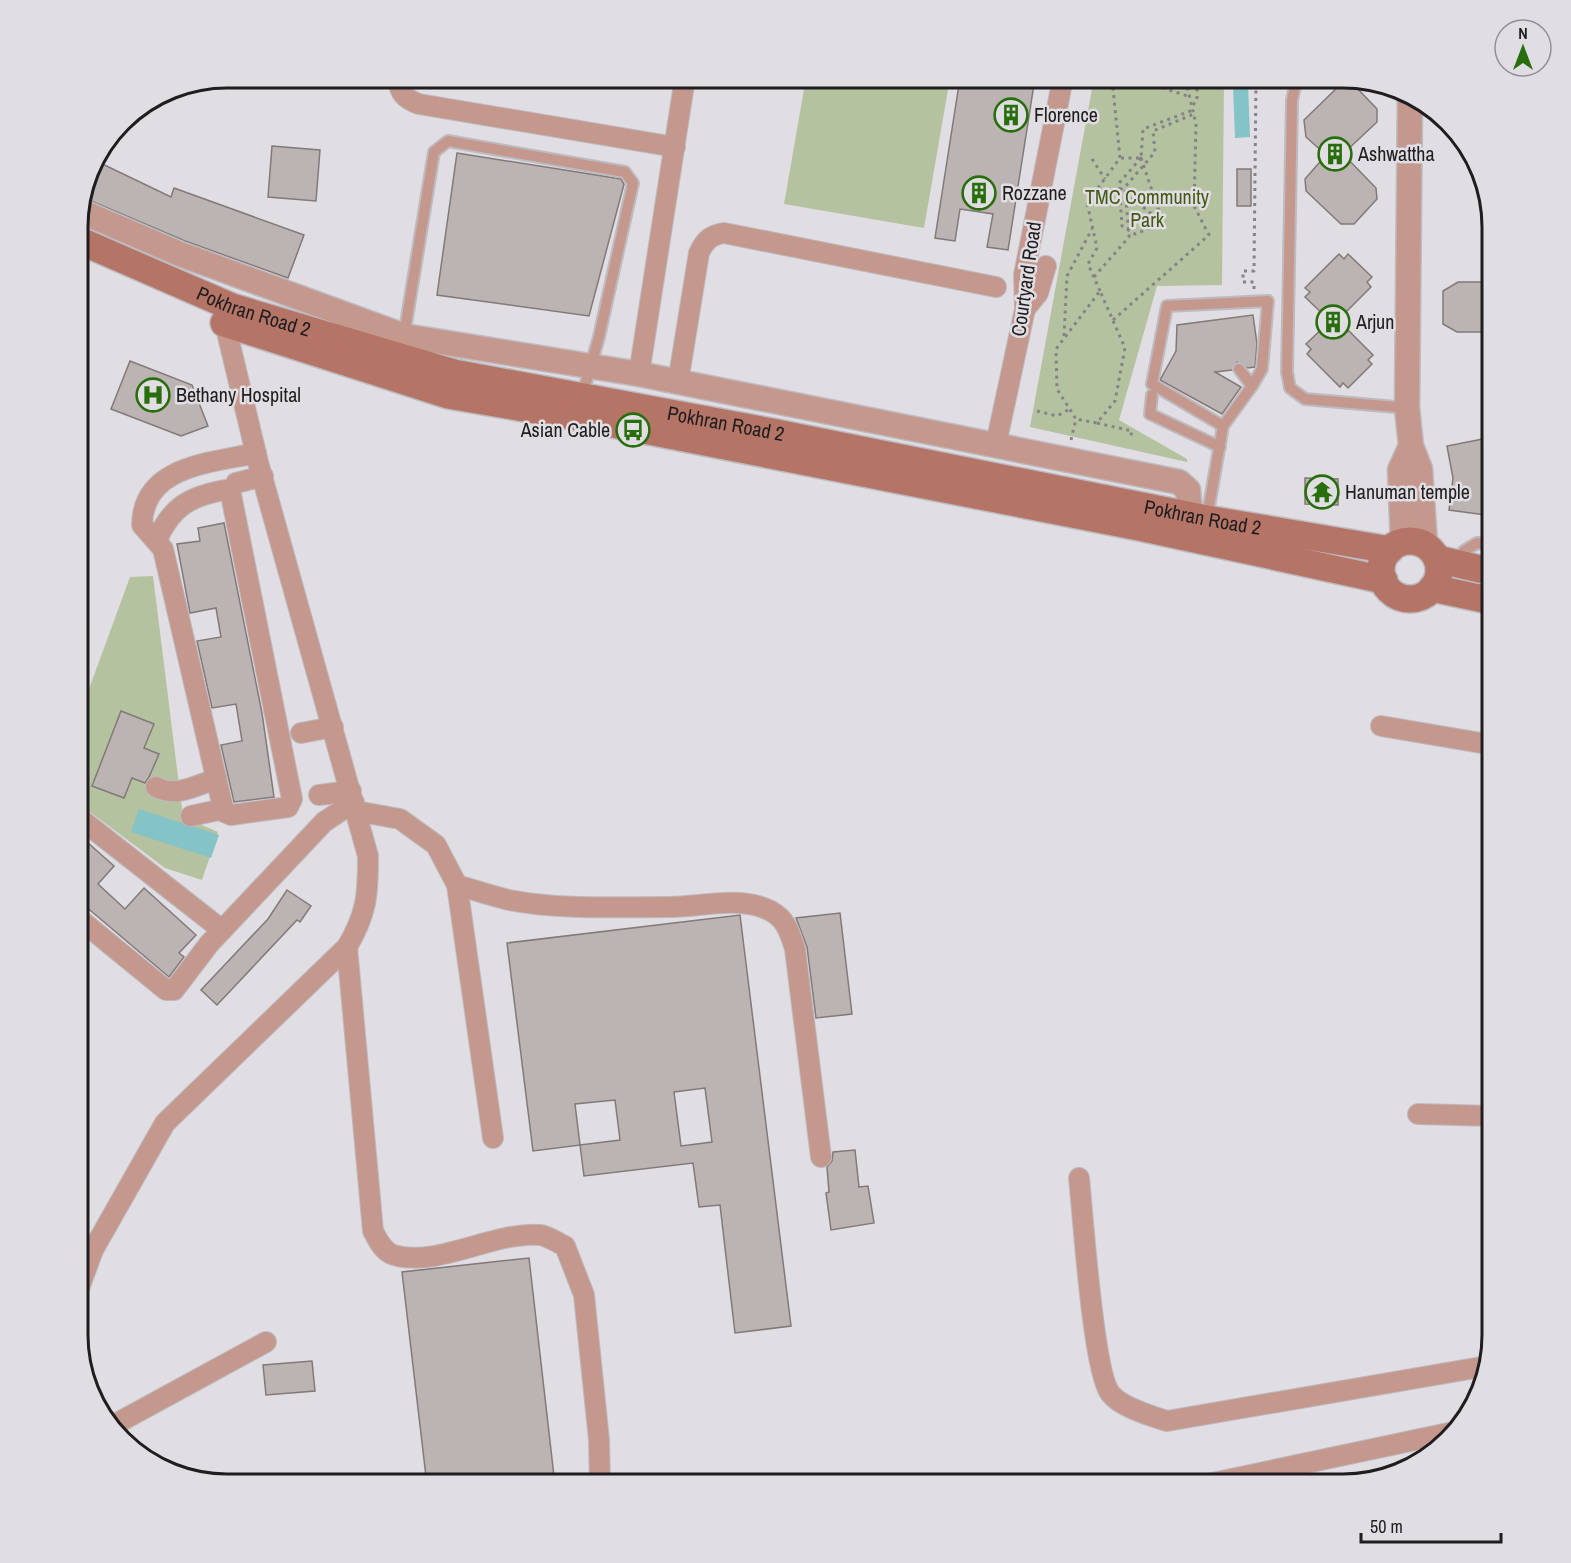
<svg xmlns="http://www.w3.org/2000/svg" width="1571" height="1563" font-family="'Archivo Narrow',sans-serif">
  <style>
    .green { fill: #b4c29f }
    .water { fill: #84c3c6 }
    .building { fill: #bcb4b2; stroke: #817a78; stroke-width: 1.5; fill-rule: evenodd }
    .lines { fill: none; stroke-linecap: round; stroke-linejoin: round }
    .service-casing { stroke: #bdbac0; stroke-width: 14 }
    .minor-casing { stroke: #bdbac0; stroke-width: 22 }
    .tertiary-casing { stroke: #bdbac0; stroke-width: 27 }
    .secondary-casing { stroke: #bdbac0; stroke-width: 30 }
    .path { stroke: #858387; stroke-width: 3; stroke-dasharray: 3 4.5; stroke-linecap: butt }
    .service { stroke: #c5988e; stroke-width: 10 }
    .minor { stroke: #c5988e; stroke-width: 20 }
    .tertiary { stroke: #c5988e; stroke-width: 24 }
    .secondary { stroke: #b57566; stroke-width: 27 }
    .path-bridge { stroke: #858387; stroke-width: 3; stroke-dasharray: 3 4.5; stroke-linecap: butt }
    .labels { text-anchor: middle; stroke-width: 5; stroke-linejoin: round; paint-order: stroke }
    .poi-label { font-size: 20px; fill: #1f1d1f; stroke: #e0dde3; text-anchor: start }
    .park-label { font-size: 20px; fill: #445915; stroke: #e0dde3 }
    .street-label { font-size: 20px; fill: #1f1d1f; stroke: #e0dde3 }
    .rim { fill: none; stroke: #1f1d1f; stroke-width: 3 }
  </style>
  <rect width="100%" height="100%" fill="#e0dde3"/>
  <g class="green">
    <polygon points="806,78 950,78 924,228 784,204"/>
    <polygon points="1094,78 1224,78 1222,285 1157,286 1119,420 1187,459 1187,462 1030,427"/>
    <polygon points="153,576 183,817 218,832 202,880 165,868 78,803 78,719 130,577"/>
  </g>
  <g class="water">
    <polygon points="1248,85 1250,137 1235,138 1233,86"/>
    <polygon points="139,809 219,835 211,858 131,832"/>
  </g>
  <g class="building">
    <polygon points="960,78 1035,78 1008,250 987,247 993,214 960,209 955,241 935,238"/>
    <polygon points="1339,86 1355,86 1377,109 1377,122 1343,154 1376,188 1377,199 1354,224 1341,224 1306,191 1305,179 1326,155 1306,137 1304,120"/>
    <polygon points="272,146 320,150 316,201 268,197"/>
    <polygon points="457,153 621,179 624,184 589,316 437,295"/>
    <polygon points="94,160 171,197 174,188 304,235 288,278 185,241 84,198"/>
    <rect x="1237" y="169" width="14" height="37"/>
    <polygon points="1339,254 1344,259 1348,254 1372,277 1367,282 1371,287 1338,320 1373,355 1368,360 1372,364 1348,388 1343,383 1340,387 1307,354 1311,349 1306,344 1330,321 1305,297 1310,292 1305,288"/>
    <polygon points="1458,282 1493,282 1493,332 1457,332 1443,324 1443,291"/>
    <polygon points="1253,315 1257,344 1255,367 1247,368 1237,362 1232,370 1215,372 1241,387 1222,414 1160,380 1176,351 1177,325"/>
    <polygon points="130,361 192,385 208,426 181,436 111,409"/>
    <polygon points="1493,437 1493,516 1449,510 1453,478 1447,446"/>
    <polygon points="1305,478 1338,479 1338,505 1305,504"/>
    <polygon points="224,523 262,713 274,797 234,802 221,745 242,741 236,704 212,708 197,641 221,637 216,608 190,613 177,544 200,541 198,528"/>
    <polygon points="121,711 154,724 144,748 159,754 149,777 145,783 132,778 124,798 92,786"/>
    <polygon points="78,834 114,866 98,884 125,909 144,888 196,935 179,953 184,957 169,977 78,900"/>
    <polygon points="287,890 311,906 300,922 297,920 217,1005 201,990 268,919"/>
    <polygon points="840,913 852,1014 816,1018 807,947 796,918"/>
    <path d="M740,915L791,1326L735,1333L720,1205L699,1207L693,1163L584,1176L580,1145L533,1151L507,943ZM705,1088L712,1142L681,1146L674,1092ZM615,1100L620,1140L580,1145L575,1104Z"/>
    <polygon points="855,1150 859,1187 868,1186 874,1223 831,1230 826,1193 829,1192 827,1167 832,1161 833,1152"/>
    <polygon points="529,1258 555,1485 427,1485 402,1272"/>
    <polygon points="312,1361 315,1391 266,1395 263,1365"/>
  </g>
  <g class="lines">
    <defs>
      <g id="service">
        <polyline points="1313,78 1296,82 1292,100 1287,372 1290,388 1305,399 1407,408"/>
        <polyline points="1326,78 1356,79"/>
        <polyline points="404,336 434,152 448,141 625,172 633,183 599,337 582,396"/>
        <polyline points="1152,395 1150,414 1220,447"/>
        <polyline points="1223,426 1152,384 1167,306 1268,301 1262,369 1252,386"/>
        <polyline points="1207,518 1223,426 1252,386 1239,369"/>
        <polyline points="1457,561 1464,551 1477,543 1493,546"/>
      </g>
      <g id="minor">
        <path d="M398,78C399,93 405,99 419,104L675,147"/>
        <polyline points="1025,309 1038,293 1046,266"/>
        <polyline points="639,374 685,78"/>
        <path d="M678,382L699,253C705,240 711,235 724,233L996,287"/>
        <polyline points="996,444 1025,309 1024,275 1063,78"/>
        <polyline points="236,483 263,476"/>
        <path d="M157,540C171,507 190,496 225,490L231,495L292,799L288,807L231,815L224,812L163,549L142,525C143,465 212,463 256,453"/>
        <polyline points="1381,726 1493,745"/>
        <polyline points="301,733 333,727"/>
        <path d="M156,787C177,798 196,785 216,779"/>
        <polyline points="319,795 351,791"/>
        <polyline points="356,811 400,819 436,845 457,885 493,1138"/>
        <polyline points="191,816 223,809"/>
        <polyline points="78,817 222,930"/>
        <path d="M457,885C474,890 492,896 509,900C561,910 616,907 669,907C699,907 735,897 764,908C784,915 789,929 795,949L821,1157"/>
        <polyline points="78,918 166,990 174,990 209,944 324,822 354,802"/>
        <path d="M347,947L373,1231C378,1240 383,1252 394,1255C437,1268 494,1231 540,1235C548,1236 558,1243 565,1246L584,1295L599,1440L600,1485"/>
        <polyline points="1418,1114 1493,1116"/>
        <path d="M1079,1178C1083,1215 1093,1371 1110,1393C1120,1407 1151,1416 1167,1421L1487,1366"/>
        <path d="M78,1291L93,1250L165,1123L347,947C367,913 368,895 368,856L258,462L225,324L229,313"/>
        <polyline points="110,1427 266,1342"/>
        <polyline points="1203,1485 1453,1432"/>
      </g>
      <g id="tertiary">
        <polyline points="80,211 180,254 404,336 639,374 1179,482 1188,490 1190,515"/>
        <polyline points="1411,446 1420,469 1425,544"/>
        <polyline points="1403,542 1400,470 1411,446 1407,408 1410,93"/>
      </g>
      <g id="secondary">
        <path id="s1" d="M78,240L232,307L454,373L772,432L1207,519L1390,550"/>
        <polyline points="224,323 448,395 577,417 1139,527 1384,580"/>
        <circle cx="1410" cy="570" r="29"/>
        <polyline points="1437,559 1493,572"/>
        <polyline points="1432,588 1493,601"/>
      </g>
    </defs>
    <use href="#service" class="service-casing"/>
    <use href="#minor" class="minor-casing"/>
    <use href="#tertiary" class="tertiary-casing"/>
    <use href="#secondary" class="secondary-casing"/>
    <g class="path">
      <polyline points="1134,78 1190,97"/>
      <polyline points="1193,105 1197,100 1197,78"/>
      <polyline points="1121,158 1141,158 1143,129 1193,110"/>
      <polygon points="1141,158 1163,223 1135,234 1122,226 1119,183"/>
      <polyline points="1092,159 1105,179"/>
      <polyline points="1120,188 1161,222"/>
      <polyline points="1254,289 1254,282 1243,282 1243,271 1254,271 1256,78"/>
      <polyline points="1100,291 1088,264 1097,248 1087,203 1120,158 1113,89 1122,78"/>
      <polyline points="1113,320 1209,235 1194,206 1196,124 1185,78"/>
      <polyline points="1064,336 1067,276 1092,229"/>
      <polyline points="1037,411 1057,416 1070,409"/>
      <polyline points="1097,423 1132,431 1130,439"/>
      <polyline points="1071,440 1076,419 1057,389 1056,349 1100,291 1125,348 1115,401 1097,423 1076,419"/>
    </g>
    <use href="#service" class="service"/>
    <use href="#minor" class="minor"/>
    <use href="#tertiary" class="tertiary"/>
    <use href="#secondary" class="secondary"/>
    <polyline class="path-bridge" points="1094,277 1129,237 1125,187 1155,152 1153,131 1194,114"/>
  </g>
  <defs>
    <symbol id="building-ring" viewBox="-11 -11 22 22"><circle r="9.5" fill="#e0dde3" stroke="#286e0c" stroke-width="1.5"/><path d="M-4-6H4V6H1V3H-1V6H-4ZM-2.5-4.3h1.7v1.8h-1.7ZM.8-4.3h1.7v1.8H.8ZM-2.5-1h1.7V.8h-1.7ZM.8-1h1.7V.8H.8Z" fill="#286e0c"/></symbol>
    <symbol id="hospital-ring" viewBox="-11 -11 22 22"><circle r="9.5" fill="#e0dde3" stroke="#286e0c" stroke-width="1.5"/><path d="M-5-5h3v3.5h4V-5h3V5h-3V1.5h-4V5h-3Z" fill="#286e0c"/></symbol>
    <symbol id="bus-ring" viewBox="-11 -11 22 22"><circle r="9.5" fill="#e0dde3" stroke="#286e0c" stroke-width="1.5"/><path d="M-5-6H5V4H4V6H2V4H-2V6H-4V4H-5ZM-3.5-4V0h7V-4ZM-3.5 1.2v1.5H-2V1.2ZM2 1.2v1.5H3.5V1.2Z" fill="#286e0c"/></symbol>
    <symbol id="temple-ring" viewBox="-11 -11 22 22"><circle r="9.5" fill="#e0dde3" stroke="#286e0c" stroke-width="1.5"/><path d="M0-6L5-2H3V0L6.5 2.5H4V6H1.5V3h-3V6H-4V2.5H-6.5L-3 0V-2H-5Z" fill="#286e0c"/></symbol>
  </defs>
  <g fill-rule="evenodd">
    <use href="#building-ring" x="992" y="96" width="38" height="38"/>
    <use href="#building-ring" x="1316" y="135" width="38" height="38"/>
    <use href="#building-ring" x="960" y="174" width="38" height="38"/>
    <use href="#building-ring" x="1314" y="303" width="38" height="38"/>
    <use href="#hospital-ring" x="134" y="376" width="38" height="38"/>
    <use href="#bus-ring" x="614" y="411" width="38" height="38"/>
    <use href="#temple-ring" x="1303" y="473" width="38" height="38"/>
  </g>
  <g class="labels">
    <g class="poi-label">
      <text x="1034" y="122">Florence</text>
      <text x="1358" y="161">Ashwattha</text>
      <text x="1002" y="200">Rozzane</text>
      <text x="1356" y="329">Arjun</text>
      <text x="176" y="402">Bethany Hospital</text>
      <text x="610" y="437" text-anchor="end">Asian Cable</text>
      <text x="1345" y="499">Hanuman temple</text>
    </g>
    <g class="park-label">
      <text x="1147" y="204">TMC Community<tspan x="1147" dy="23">Park</tspan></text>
    </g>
    <g class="street-label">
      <text transform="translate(1026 279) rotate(-82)" y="7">Courtyard Road</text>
      <text dy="7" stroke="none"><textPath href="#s1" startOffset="190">Pokhran Road 2</textPath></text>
      <text dy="7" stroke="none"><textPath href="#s1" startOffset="676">Pokhran Road 2</textPath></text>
      <text dy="7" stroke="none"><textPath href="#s1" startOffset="1162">Pokhran Road 2</textPath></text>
    </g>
  </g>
  <path d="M0 0H1571V1563H0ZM227 88H1343A139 139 0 0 1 1482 227V1335A139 139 0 0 1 1343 1474H227A139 139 0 0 1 88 1335V227A139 139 0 0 1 227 88Z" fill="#e0dde3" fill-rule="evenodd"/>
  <path class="rim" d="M227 88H1343A139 139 0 0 1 1482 227V1335A139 139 0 0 1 1343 1474H227A139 139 0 0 1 88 1335V227A139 139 0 0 1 227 88Z"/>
  <g transform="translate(1523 48)"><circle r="28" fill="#e0dde3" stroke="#939095" stroke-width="1.5"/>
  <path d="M0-4.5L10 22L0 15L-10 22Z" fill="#286e0c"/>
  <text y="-9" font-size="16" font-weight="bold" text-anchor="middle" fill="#1f1d1f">N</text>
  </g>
  <path d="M1361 1533v9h140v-9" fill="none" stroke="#1f1d1f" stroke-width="3"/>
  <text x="1370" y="1533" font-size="18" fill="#1f1d1f" stroke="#e0dde3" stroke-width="4.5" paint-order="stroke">50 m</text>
</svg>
